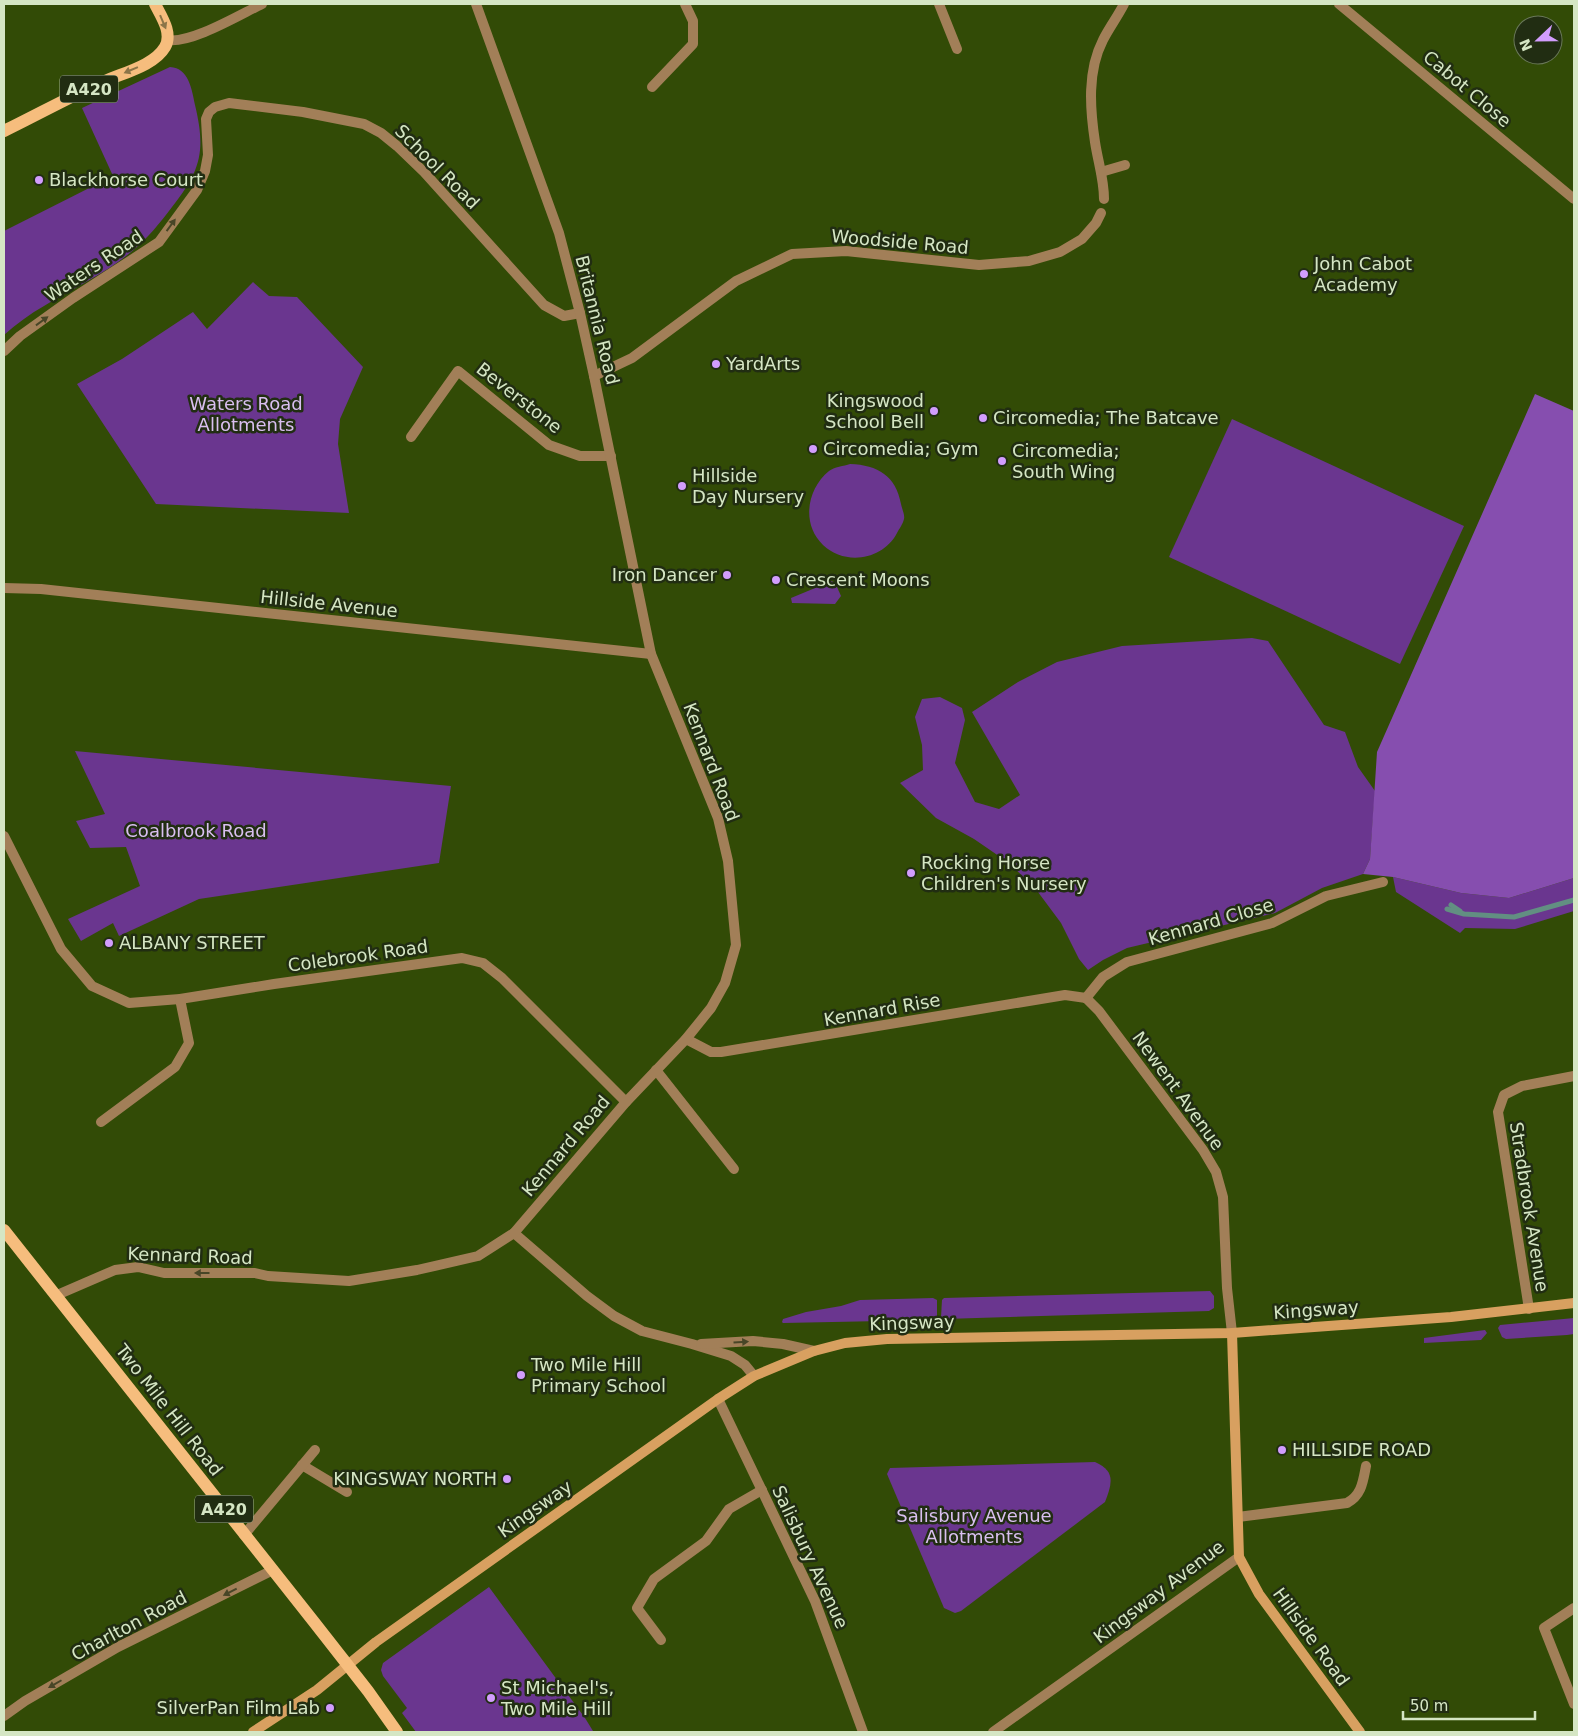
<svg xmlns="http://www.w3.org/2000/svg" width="1578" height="1736" font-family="'DejaVu Sans',sans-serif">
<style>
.green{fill:#6a368f}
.forest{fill:#864eaf}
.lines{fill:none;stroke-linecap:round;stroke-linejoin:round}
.stream{stroke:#628f82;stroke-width:5}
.street{stroke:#a27f58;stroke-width:10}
.secondary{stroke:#d8a060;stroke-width:10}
.primary{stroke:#f6bd7d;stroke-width:12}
.oneway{fill:#8c7548}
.oneway2{fill:#484627}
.poi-dot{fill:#d29dfd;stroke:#212d12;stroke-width:2}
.labels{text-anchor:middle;stroke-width:5;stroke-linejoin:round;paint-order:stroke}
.shield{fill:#212d12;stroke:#9fae8f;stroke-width:1}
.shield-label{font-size:16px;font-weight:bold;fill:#d5e6c4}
.street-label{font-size:18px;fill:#d5e6c4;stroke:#212d12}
.poi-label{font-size:18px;fill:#d5e6c4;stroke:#212d12;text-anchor:start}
.park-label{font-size:18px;fill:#d9bff0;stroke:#212d12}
</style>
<rect width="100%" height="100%" fill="#324b06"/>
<g class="green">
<path d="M 170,67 C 189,68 192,90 195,105 C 206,151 201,170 172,207 C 160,223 147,239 131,252 C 105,274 73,288 44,306 C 30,314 16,324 4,335 L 4,231 L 113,176 L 82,108 Z"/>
<path d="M 253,282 L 269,296 L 297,297 L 363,367 L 340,419 L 338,444 L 349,513 L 156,504 L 77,384 L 122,359 L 193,312 L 207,329 Z"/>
<path d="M 1232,419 L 1464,526 L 1400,664 L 1169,557 Z"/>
<path d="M 850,464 C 878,465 896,476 901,504 C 902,509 905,515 904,519 C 903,524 899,529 897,533 C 883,560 845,566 823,545 C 801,524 807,489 829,471 C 834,467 844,466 850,464 Z"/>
<path d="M 832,581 L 837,587 L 841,596 L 835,604 L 792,603 L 791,598 Z"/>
<path d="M 1252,638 L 1268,641 L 1324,725 L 1345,732 L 1358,767 L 1375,791 L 1370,859 L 1363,874 L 1322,888 L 1275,913 L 1127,948 L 1103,960 L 1088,970 L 1079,959 L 1061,923 L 1035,888 L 1009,863 L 974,839 L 936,818 L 900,783 L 923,770 L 922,745 L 915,717 L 922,699 L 940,697 L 962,708 L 965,720 L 955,763 L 975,802 L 999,809 L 1020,795 L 972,712 L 1018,682 L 1057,662 L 1122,646 Z"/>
<path d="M 75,751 L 451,786 L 439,863 L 199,899 L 119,936 L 113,923 L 81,941 L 68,919 L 140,886 L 126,847 L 90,848 L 76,821 L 105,814 Z"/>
<path d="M 1393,877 L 1461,893 L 1509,898 L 1574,878 L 1574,911 L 1515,929 L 1465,928 L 1460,933 L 1396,892 Z"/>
<path d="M 1210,1291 L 1214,1296 L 1214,1308 L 1209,1311 L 944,1319 L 942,1319 L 941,1317 L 942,1300 L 944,1298 Z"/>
<path d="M 933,1298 L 937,1300 L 937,1317 L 932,1320 L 783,1323 L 782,1322 L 783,1319 L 806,1312 L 841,1306 L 860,1300 Z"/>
<path d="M 1574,1318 L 1574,1334 L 1567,1335 L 1506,1339 L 1502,1337 L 1498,1328 L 1500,1325 Z"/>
<path d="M 1485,1330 L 1487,1333 L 1481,1340 L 1424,1343 L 1424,1338 Z"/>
<path d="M 1095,1462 C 1116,1471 1112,1484 1105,1502 L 961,1611 L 955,1613 L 944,1608 L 887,1474 L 890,1468 Z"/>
<path d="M 489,1587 L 585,1718 L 593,1731 L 591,1732 L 416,1732 L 402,1713 L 407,1708 L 383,1676 L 381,1670 L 383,1663 Z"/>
</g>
<path class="forest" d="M 1535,394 L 1574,411 L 1574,878 L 1509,898 L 1461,893 L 1393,877 L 1363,874 L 1370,859 L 1377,752 Z"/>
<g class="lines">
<g class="stream">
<path d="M 1451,905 L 1460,911"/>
<path d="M 1447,909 L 1464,914 L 1514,917 L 1574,900"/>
</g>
<g class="street">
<path d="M 939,4 L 957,49"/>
<path d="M 1339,4 L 1574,199"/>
<path d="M 167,40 C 191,44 239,15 262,4"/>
<path d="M 652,87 L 693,44 L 693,21 L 685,4"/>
<path d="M 1101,172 L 1125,165"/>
<path d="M 1104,199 C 1104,179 1098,162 1095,142 C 1090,109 1087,71 1103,40 C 1109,28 1118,16 1124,4"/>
<path d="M 4,351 L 20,336 L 73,298 L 159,242 L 197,190 L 205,171 L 208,155 L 206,119 L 209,112 L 215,107 L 229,103 L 303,112 L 364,124 L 381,133 L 397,146 L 424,172 L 544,305 L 564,316 L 580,313"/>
<path d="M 594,376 L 632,358 L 736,281 L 792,254 L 846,251 L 979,265 L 1029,261 L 1060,252 L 1082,239 L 1096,223 L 1101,213"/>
<path d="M 411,437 L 458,371 L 549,445 L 580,456 L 611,456"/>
<path d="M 4,588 L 41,589 L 651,654"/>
<path d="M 4,836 L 61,949 L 92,986 L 129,1003 L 180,999 L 274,984 L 462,958 L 483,963 L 502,978 L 626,1102"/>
<path d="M 1086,998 L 1099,1011 L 1203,1150 L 1216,1172 L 1223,1197 L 1227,1288 L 1232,1333"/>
<path d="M 1086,998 L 1103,977 L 1127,962 L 1272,923 L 1326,896 L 1383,882"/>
<path d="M 686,1039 L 711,1052 L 721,1052 L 1065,995 L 1086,998"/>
<path d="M 656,1070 L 734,1169"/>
<path d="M 101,1122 L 175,1067 L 189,1043 L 180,999"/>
<path d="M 514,1233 L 587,1296 L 614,1316 L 642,1331 L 692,1344 L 731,1356 L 745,1365 L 754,1376"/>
<path d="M 57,1295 L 115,1270 L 138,1267 L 164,1273 L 255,1273 L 268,1276 L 349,1281 L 417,1270 L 478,1256 L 514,1233 L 626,1102 L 686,1039 L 711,1008 L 725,983 L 736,945 L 728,861 L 718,818 L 651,654 L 594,376 L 580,313 L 559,233 L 476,4"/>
<path d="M 1529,1309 L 1498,1112 L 1504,1095 L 1522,1086 L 1574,1076"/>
<path d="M 701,1344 L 753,1341 L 783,1344 L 814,1351"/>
<path d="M 718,1399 L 815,1601 L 863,1732"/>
<path d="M 302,1465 L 347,1492"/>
<path d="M 1238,1517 L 1347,1503 C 1362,1495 1363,1481 1366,1466"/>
<path d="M 244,1535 L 315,1450"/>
<path d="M 1574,1608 L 1544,1628 L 1574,1704"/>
<path d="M 661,1640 L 637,1608 L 654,1579 L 706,1541 L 729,1509 L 762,1490"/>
<path d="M 4,1716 L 25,1701 L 118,1647 L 273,1570"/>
<path d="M 993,1732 L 1239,1557"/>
</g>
<g class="secondary">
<path d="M 1232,1333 L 1239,1557 L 1259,1594 L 1360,1732"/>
<path d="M 253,1732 L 317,1690 L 376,1642 L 718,1399 L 754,1376 L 814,1351 L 845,1343 L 887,1339 L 1232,1333 L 1451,1317 L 1574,1303"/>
</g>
<g class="primary">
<path d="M 4,131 C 37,115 69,97 103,82 C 122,73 154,66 165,47 C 173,33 161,16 155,4"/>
<path d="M 4,1230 L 314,1622 L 368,1691 L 397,1732"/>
</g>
</g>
<defs><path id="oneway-solid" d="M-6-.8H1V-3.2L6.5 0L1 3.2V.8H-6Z" transform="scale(1.25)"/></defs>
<g class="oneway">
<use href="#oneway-solid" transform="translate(163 22) rotate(67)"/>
<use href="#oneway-solid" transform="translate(131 70) rotate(157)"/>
</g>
<g class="oneway2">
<use href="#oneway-solid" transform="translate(171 225) rotate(-54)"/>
<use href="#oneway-solid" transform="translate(42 321) rotate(-36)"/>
<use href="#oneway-solid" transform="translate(202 1273) rotate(-180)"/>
<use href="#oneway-solid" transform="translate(741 1342) rotate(-4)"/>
<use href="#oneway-solid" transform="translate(230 1592) rotate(153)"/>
<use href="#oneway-solid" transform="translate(55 1684) rotate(150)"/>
</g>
<g class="poi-dot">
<circle cx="39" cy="180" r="5"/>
<circle cx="1304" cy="274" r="5"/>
<circle cx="716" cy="364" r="5"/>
<circle cx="934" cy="411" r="5"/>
<circle cx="983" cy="418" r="5"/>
<circle cx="813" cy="449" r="5"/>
<circle cx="1002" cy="461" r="5"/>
<circle cx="682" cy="486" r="5"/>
<circle cx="727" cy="575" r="5"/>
<circle cx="776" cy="580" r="5"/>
<circle cx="911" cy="873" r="5"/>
<circle cx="109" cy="943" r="5"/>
<circle cx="521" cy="1375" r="5"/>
<circle cx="1282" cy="1450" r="5"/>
<circle cx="507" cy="1479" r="5"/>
<circle cx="491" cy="1698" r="5"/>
<circle cx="330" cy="1708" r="5"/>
</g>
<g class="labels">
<g class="shield">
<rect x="60" y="75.5" width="58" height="27" rx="4"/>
<rect x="195" y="1495.5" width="58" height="27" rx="4"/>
</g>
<g class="shield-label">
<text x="89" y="95">A420</text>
<text x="224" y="1515">A420</text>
</g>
<g class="street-label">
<text transform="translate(1467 89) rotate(40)" y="6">Cabot Close</text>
<text transform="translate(437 167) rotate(45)" y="6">School Road</text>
<text transform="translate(900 242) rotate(5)" y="6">Woodside Road</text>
<text transform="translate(94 266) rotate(-34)" y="6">Waters Road</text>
<text transform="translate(597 320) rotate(76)" y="6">Britannia Road</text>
<text transform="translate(519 398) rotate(38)" y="6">Beverstone</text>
<text transform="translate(329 604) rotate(6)" y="6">Hillside Avenue</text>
<text transform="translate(711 762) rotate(69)" y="6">Kennard Road</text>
<text transform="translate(1211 922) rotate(-16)" y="6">Kennard Close</text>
<text transform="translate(358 956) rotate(-8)" y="6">Colebrook Road</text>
<text transform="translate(882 1010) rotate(-10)" y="6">Kennard Rise</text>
<text transform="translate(1178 1091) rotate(54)" y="6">Newent Avenue</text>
<text transform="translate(566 1146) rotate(-50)" y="6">Kennard Road</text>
<text transform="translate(1529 1207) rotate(81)" y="6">Stradbrook Avenue</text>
<text transform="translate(190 1256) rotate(2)" y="6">Kennard Road</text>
<text transform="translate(1316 1310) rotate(-4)" y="6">Kingsway</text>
<text transform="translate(912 1323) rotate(-2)" y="6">Kingsway</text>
<text transform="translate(169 1410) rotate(52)" y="6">Two Mile Hill Road</text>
<text transform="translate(535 1509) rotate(-35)" y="6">Kingsway</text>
<text transform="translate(810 1557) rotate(65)" y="6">Salisbury Avenue</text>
<text transform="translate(1159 1592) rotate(-37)" y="6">Kingsway Avenue</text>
<text transform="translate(129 1626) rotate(-28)" y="6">Charlton Road</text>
<text transform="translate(1311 1637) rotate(54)" y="6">Hillside Road</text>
</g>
<g class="poi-label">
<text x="49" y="186">Blackhorse Court</text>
<text x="1314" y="270">John Cabot<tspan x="1314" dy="21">Academy</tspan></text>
<text x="726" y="370">YardArts</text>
<text x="924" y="407" text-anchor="end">Kingswood<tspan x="924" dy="21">School Bell</tspan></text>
<text x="993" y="424">Circomedia; The Batcave</text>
<text x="823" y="455">Circomedia; Gym</text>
<text x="1012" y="457">Circomedia;<tspan x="1012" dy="21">South Wing</tspan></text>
<text x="692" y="482">Hillside<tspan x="692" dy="21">Day Nursery</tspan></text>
<text x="717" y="581" text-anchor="end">Iron Dancer</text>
<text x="786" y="586">Crescent Moons</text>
<text x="921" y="869">Rocking Horse<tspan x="921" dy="21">Children's Nursery</tspan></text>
<text x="119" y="949">ALBANY STREET</text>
<text x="531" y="1371">Two Mile Hill<tspan x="531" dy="21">Primary School</tspan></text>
<text x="1292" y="1456">HILLSIDE ROAD</text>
<text x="497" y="1485" text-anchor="end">KINGSWAY NORTH</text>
<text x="501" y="1694">St Michael's,<tspan x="501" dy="21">Two Mile Hill</tspan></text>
<text x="320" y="1714" text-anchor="end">SilverPan Film Lab</text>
</g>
<g class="park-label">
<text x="246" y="410">Waters Road<tspan x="246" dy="21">Allotments</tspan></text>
<text x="196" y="837">Coalbrook Road</text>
<text x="974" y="1522">Salisbury Avenue<tspan x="974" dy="21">Allotments</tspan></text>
</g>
</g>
<rect width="1578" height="1736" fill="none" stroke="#d5e6c4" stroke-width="10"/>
<g transform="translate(1538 40) rotate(248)"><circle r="24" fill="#212d12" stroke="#697759"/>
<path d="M0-4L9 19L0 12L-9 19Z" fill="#d29dfd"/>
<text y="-8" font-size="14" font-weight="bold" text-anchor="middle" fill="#d5e6c4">N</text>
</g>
<path d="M1403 1711v8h132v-8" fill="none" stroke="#d5e6c4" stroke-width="2.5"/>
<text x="1410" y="1711" font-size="15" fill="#d5e6c4" stroke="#212d12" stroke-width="4" paint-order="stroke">50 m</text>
</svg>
